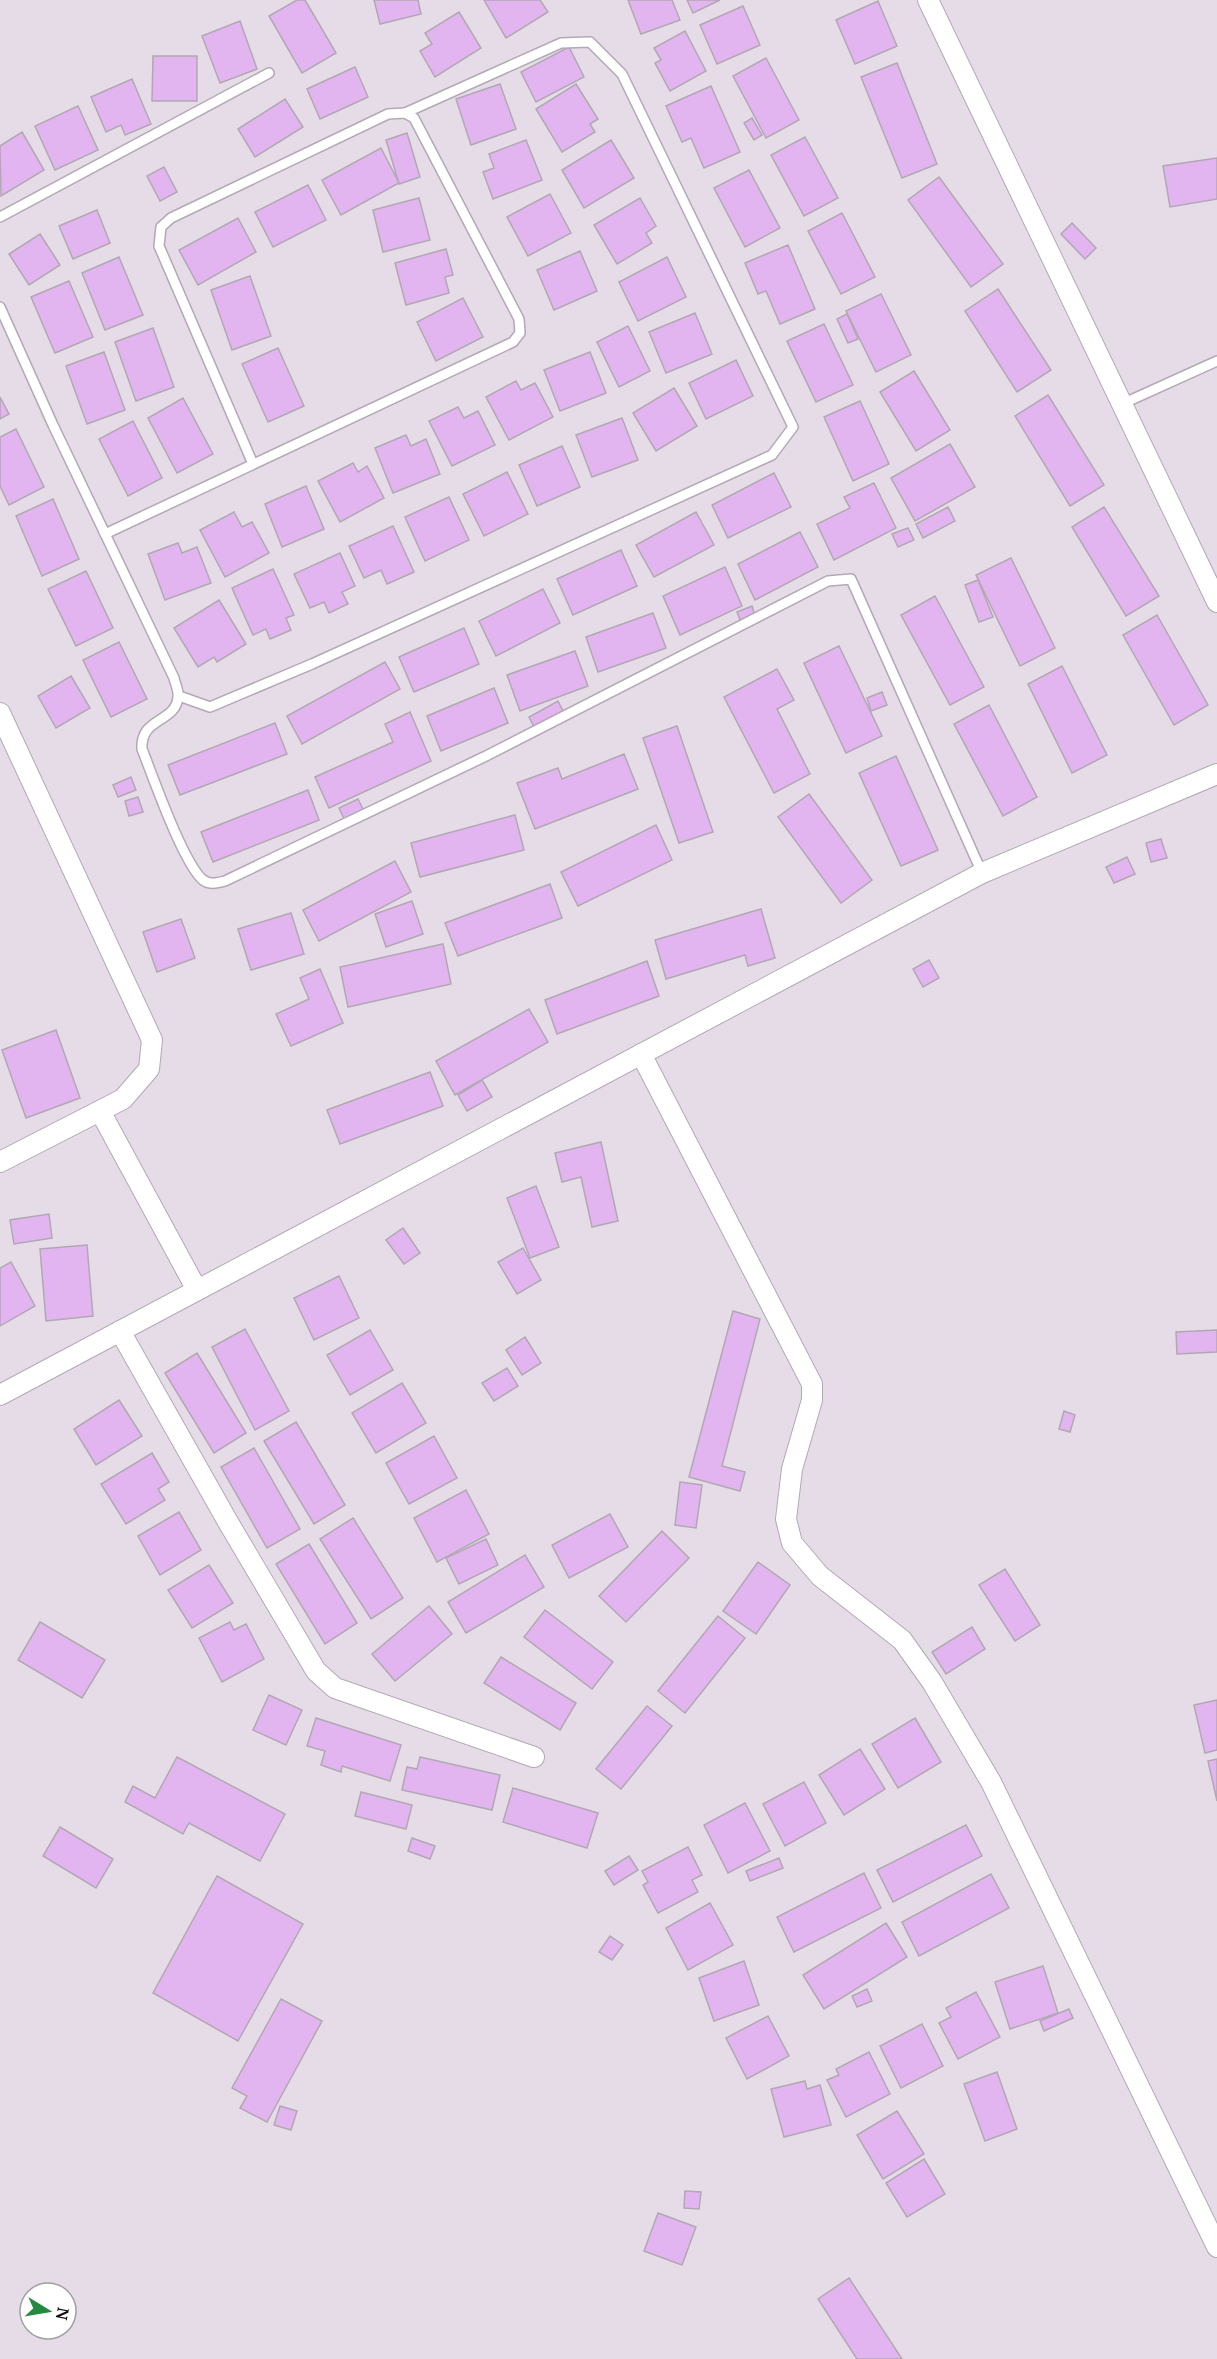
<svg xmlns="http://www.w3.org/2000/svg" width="1217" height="2359" font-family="'PT Serif',serif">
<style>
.building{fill:#e3b5f0;stroke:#b1a8b3;stroke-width:1.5}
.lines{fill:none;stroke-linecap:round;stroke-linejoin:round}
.lane-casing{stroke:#b2a9b5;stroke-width:12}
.street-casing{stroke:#b2a9b5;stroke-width:22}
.lane{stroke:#fff;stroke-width:9}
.street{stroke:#fff;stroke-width:20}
</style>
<rect width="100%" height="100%" fill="#e6dce8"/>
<g class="building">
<path d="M 297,0 L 305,0 L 336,53 L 302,73 L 269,16 Z"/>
<path d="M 374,0 L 418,0 L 421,14 L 380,24 Z"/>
<path d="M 484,0 L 540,0 L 548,12 L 506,38 Z"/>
<path d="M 628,0 L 672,0 L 680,20 L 641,34 Z"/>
<path d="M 687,0 L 720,0 L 693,13 Z"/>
<path d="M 878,1 L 897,46 L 855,64 L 836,20 Z"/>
<path d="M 743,6 L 760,45 L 717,64 L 700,25 Z"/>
<path d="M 459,12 L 481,48 L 435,77 L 420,51 L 432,44 L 425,33 Z"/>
<path d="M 240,21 L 257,69 L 220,83 L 202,36 Z"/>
<path d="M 685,31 L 706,71 L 670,91 L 655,63 L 661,60 L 654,48 Z"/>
<path d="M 569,47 L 584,77 L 536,102 L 521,72 Z"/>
<path d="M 153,56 L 197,56 L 197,101 L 152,101 Z"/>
<path d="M 766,58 L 799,120 L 766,138 L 733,76 Z"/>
<path d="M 897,63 L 937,164 L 902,178 L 861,77 Z"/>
<path d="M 355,67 L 368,97 L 320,119 L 307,89 Z"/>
<path d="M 132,79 L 151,124 L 125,135 L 121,125 L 106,132 L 91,97 Z"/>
<path d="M 500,84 L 516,129 L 471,145 L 456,99 Z"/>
<path d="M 576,84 L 598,119 L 590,124 L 595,132 L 562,152 L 536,109 Z"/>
<path d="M 711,86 L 740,152 L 704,168 L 691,138 L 682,142 L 666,106 Z"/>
<path d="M 285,99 L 303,127 L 255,157 L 238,129 Z"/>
<path d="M 78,106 L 98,150 L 55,170 L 35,126 Z"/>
<path d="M 752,118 L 762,135 L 754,140 L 744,123 Z"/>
<path d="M 22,132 L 44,170 L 1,196 L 0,146 Z"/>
<path d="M 407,133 L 420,177 L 399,184 L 386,140 Z"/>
<path d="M 805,137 L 838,198 L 804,216 L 771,155 Z"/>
<path d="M 526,140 L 542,180 L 493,199 L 483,172 L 494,168 L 489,154 Z"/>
<path d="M 611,140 L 634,178 L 584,208 L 562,170 Z"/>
<path d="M 381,148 L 399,183 L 341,215 L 322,180 Z"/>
<path d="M 1217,158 L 1217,199 L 1170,207 L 1163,166 Z"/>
<path d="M 164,167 L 177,192 L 160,201 L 147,176 Z"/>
<path d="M 749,170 L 780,228 L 745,247 L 714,188 Z"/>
<path d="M 939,177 L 1003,264 L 971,287 L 908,200 Z"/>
<path d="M 308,185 L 326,220 L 273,247 L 255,212 Z"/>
<path d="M 550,194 L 571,233 L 528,256 L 507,217 Z"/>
<path d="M 419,198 L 430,240 L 383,252 L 373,210 Z"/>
<path d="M 640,198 L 656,226 L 646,233 L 652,243 L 617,264 L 594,225 Z"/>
<path d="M 97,210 L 110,243 L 73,259 L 59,226 Z"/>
<path d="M 842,213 L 875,277 L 841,294 L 808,231 Z"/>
<path d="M 238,218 L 256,252 L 198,285 L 179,250 Z"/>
<path d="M 1072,223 L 1096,248 L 1085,259 L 1061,234 Z"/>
<path d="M 40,234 L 60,265 L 29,285 L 9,254 Z"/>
<path d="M 788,245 L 815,309 L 780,324 L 766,291 L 758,294 L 745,263 Z"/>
<path d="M 446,249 L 453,275 L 445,277 L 449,293 L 406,305 L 395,263 Z"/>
<path d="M 580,251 L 597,291 L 554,310 L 537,270 Z"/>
<path d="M 119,257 L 143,315 L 105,330 L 82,273 Z"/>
<path d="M 667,257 L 686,297 L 638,321 L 619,282 Z"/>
<path d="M 250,276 L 271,336 L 232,350 L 211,290 Z"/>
<path d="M 69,281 L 93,337 L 55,353 L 31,297 Z"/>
<path d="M 998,289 L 1051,370 L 1017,392 L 965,311 Z"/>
<path d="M 881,294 L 911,355 L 876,372 L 846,311 Z"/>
<path d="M 463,298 L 483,337 L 436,361 L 417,322 Z"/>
<path d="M 695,313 L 712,354 L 666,373 L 649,332 Z"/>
<path d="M 847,314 L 858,339 L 848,343 L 837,319 Z"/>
<path d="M 824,324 L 853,385 L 816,402 L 787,341 Z"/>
<path d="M 628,326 L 650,371 L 619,387 L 597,342 Z"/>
<path d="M 153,328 L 174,387 L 136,401 L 115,342 Z"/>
<path d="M 278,348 L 304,406 L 268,422 L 242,364 Z"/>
<path d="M 104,352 L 125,410 L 87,424 L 66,366 Z"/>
<path d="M 590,352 L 606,393 L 560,411 L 544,370 Z"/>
<path d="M 736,360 L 753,396 L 706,419 L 689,383 Z"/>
<path d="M 914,371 L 950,430 L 916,451 L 880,392 Z"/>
<path d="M 516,381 L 521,390 L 535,383 L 553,417 L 509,440 L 486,397 Z"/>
<path d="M 674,388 L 697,426 L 656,451 L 633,413 Z"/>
<path d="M 1048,395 L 1104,485 L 1070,506 L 1015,416 Z"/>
<path d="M 0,397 L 9,414 L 0,419 Z"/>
<path d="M 183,398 L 213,454 L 177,473 L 148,418 Z"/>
<path d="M 860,401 L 889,464 L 853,481 L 824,417 Z"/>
<path d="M 458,407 L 464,418 L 478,411 L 495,445 L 452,466 L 429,421 Z"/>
<path d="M 622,418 L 638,460 L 592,477 L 576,435 Z"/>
<path d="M 133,421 L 162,478 L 128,496 L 99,439 Z"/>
<path d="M 16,429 L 44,487 L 9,505 L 0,486 L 0,437 Z"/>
<path d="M 406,435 L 411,446 L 426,439 L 440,474 L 393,493 L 375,448 Z"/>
<path d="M 950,444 L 975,487 L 915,521 L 891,478 Z"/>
<path d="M 562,446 L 580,487 L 537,506 L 519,465 Z"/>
<path d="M 353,463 L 358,472 L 367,466 L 384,498 L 340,522 L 318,481 Z"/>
<path d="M 507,472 L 528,514 L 484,536 L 463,494 Z"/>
<path d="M 774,473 L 791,507 L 728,538 L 712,505 Z"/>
<path d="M 874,483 L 896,528 L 834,560 L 817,524 L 850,508 L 844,497 Z"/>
<path d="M 306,486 L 324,529 L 282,547 L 265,504 Z"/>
<path d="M 449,497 L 469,540 L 425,561 L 405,517 Z"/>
<path d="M 53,499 L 79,559 L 42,576 L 16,516 Z"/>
<path d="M 948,507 L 955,521 L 923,538 L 916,524 Z"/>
<path d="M 1104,507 L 1159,596 L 1126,616 L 1072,527 Z"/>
<path d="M 234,512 L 242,527 L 252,522 L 269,553 L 225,577 L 200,530 Z"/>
<path d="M 696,512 L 714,545 L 654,577 L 636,545 Z"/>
<path d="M 393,526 L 414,572 L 387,584 L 381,570 L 364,578 L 349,546 Z"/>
<path d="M 908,528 L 914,540 L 898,547 L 892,534 Z"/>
<path d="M 800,532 L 818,567 L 755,600 L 738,564 Z"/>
<path d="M 178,543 L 182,553 L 197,547 L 211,583 L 165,600 L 148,554 Z"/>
<path d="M 621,550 L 637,586 L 573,615 L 557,579 Z"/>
<path d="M 340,553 L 355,586 L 342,592 L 348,604 L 329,613 L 324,602 L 310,608 L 294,574 Z"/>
<path d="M 1011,558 L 1055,648 L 1020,666 L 976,575 Z"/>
<path d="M 725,567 L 742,606 L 680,635 L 663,596 Z"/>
<path d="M 273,569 L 294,615 L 286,618 L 291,630 L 270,639 L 266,629 L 253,635 L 232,588 Z"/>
<path d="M 86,571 L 113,628 L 76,646 L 48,589 Z"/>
<path d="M 978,580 L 993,617 L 979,622 L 965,585 Z"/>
<path d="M 543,589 L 560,623 L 496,656 L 479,621 Z"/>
<path d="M 935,596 L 984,687 L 950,705 L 901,615 Z"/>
<path d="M 219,600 L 246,644 L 217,662 L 214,657 L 198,667 L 174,628 Z"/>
<path d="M 752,606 L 756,619 L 742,625 L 737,612 Z"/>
<path d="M 653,613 L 666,648 L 598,672 L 586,637 Z"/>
<path d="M 1157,615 L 1208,705 L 1174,725 L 1123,635 Z"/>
<path d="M 464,628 L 479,664 L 414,692 L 399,657 Z"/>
<path d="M 119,642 L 147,699 L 111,717 L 83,660 Z"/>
<path d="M 839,646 L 882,736 L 846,753 L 804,663 Z"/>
<path d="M 575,651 L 588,686 L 520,711 L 507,675 Z"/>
<path d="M 385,662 L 400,689 L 302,744 L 287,716 Z"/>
<path d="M 1062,666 L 1107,755 L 1072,773 L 1028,684 Z"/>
<path d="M 777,669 L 794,700 L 777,709 L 810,774 L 774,793 L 724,697 Z"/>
<path d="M 71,676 L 90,708 L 56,728 L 38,696 Z"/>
<path d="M 494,688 L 508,723 L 441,751 L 427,716 Z"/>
<path d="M 882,692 L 887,705 L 871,711 L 867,698 Z"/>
<path d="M 558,701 L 564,713 L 535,729 L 529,717 Z"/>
<path d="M 989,705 L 1037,797 L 1003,816 L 954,724 Z"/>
<path d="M 410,712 L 431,761 L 329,808 L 315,777 L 393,742 L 385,724 Z"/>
<path d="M 275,723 L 287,754 L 180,795 L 168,765 Z"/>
<path d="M 677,726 L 713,832 L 679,843 L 643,738 Z"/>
<path d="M 624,754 L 638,789 L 535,829 L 517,783 L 558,768 L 562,779 Z"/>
<path d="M 896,756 L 938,850 L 901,866 L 859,773 Z"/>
<path d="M 131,777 L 136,790 L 118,797 L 113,785 Z"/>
<path d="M 308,790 L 319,820 L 213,862 L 201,832 Z"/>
<path d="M 809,794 L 872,880 L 841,903 L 778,817 Z"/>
<path d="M 138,797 L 143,812 L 129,816 L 125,801 Z"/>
<path d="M 358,799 L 364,811 L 345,821 L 339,808 Z"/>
<path d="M 515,815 L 524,850 L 420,877 L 411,843 Z"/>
<path d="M 656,825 L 672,860 L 578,906 L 561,872 Z"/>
<path d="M 1161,839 L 1167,858 L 1151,862 L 1146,843 Z"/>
<path d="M 1127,857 L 1135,874 L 1114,883 L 1106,867 Z"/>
<path d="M 395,861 L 411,892 L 319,941 L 303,910 Z"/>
<path d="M 550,884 L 562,918 L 458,956 L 445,923 Z"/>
<path d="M 412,901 L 423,934 L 386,947 L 375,914 Z"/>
<path d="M 761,909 L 775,958 L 748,966 L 745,955 L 666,979 L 655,940 Z"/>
<path d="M 291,913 L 304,954 L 251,970 L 238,929 Z"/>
<path d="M 181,919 L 195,958 L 157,972 L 143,932 Z"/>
<path d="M 443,944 L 451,984 L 348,1007 L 340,967 Z"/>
<path d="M 929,960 L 939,978 L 923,987 L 913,969 Z"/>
<path d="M 647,961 L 659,996 L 557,1034 L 545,1000 Z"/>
<path d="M 320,969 L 343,1023 L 291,1046 L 276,1014 L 309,999 L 300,978 Z"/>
<path d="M 529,1009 L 548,1042 L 455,1095 L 436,1061 Z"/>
<path d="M 56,1030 L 80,1098 L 26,1118 L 2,1050 Z"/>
<path d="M 430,1072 L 443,1106 L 340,1144 L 327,1110 Z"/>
<path d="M 482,1080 L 492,1097 L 467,1111 L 458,1095 Z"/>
<path d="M 601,1142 L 618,1221 L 592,1227 L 581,1177 L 562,1182 L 555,1153 Z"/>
<path d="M 536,1186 L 559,1247 L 530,1258 L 507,1198 Z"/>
<path d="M 49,1214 L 52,1238 L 14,1244 L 10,1220 Z"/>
<path d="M 403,1228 L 420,1253 L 404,1264 L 386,1240 Z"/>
<path d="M 87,1245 L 93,1316 L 46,1321 L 40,1249 Z"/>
<path d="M 523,1248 L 541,1280 L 517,1294 L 498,1262 Z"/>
<path d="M 11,1262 L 35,1306 L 0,1326 L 0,1268 Z"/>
<path d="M 339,1276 L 359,1318 L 314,1340 L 294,1298 Z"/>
<path d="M 733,1311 L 760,1319 L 722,1466 L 745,1472 L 740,1491 L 689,1477 Z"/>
<path d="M 245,1329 L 289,1411 L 255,1430 L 212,1347 Z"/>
<path d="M 370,1330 L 393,1370 L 350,1395 L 327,1355 Z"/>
<path d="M 1217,1330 L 1217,1352 L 1177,1354 L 1176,1332 Z"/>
<path d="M 525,1337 L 541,1363 L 522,1375 L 506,1350 Z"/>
<path d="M 197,1353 L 246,1433 L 214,1453 L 165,1373 Z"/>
<path d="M 507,1368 L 518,1386 L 494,1401 L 482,1383 Z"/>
<path d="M 402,1383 L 426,1423 L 376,1453 L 352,1413 Z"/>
<path d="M 119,1400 L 142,1436 L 96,1465 L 74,1429 Z"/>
<path d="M 1064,1411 L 1075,1415 L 1070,1432 L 1059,1429 Z"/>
<path d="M 296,1422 L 345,1505 L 314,1524 L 264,1441 Z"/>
<path d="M 434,1436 L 457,1478 L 409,1504 L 386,1463 Z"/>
<path d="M 254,1448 L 300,1529 L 267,1548 L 221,1467 Z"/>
<path d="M 152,1453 L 169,1482 L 158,1489 L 165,1500 L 126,1524 L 101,1484 Z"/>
<path d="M 680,1482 L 702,1485 L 696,1528 L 675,1525 Z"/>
<path d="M 466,1490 L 489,1534 L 437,1562 L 414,1518 Z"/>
<path d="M 179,1512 L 201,1550 L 160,1575 L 138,1536 Z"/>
<path d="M 610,1514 L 628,1547 L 569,1578 L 552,1545 Z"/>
<path d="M 353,1518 L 403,1598 L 371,1619 L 320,1539 Z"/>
<path d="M 662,1531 L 689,1558 L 626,1622 L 599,1596 Z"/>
<path d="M 486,1539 L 498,1565 L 459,1584 L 446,1558 Z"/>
<path d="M 309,1544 L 357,1623 L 325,1644 L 276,1564 Z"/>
<path d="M 525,1555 L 544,1587 L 466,1633 L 448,1602 Z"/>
<path d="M 758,1562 L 790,1585 L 756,1634 L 723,1611 Z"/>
<path d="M 209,1565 L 233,1603 L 192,1628 L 168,1590 Z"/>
<path d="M 1005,1569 L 1040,1625 L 1015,1641 L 979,1585 Z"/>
<path d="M 429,1606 L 452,1634 L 395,1681 L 372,1654 Z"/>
<path d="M 545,1610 L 613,1662 L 592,1689 L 524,1637 Z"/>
<path d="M 718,1616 L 745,1638 L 685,1713 L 658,1691 Z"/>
<path d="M 40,1622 L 105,1660 L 82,1698 L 18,1660 Z"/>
<path d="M 230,1622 L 234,1630 L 246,1624 L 264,1659 L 222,1682 L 199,1638 Z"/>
<path d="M 972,1627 L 985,1649 L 946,1674 L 932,1652 Z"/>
<path d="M 501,1657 L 576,1703 L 560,1730 L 484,1683 Z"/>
<path d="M 269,1695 L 302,1710 L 286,1745 L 253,1730 Z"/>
<path d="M 1217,1700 L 1217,1750 L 1205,1753 L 1194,1705 Z"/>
<path d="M 647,1706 L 672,1726 L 621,1789 L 596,1769 Z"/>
<path d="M 316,1718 L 401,1745 L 390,1781 L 342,1766 L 341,1772 L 321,1765 L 325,1751 L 307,1746 Z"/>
<path d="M 915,1718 L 941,1762 L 898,1788 L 872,1744 Z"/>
<path d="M 860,1749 L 885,1789 L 844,1815 L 819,1775 Z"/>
<path d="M 177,1757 L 285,1814 L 260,1861 L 189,1823 L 183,1834 L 125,1802 L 133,1786 L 155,1798 Z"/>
<path d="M 420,1757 L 500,1775 L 492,1810 L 402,1790 L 407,1767 L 417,1769 Z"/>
<path d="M 1217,1759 L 1217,1801 L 1208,1761 Z"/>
<path d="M 804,1782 L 826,1823 L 785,1846 L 763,1804 Z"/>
<path d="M 513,1788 L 598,1813 L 587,1848 L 503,1822 Z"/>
<path d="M 361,1792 L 412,1805 L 406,1829 L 355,1816 Z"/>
<path d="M 745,1803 L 770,1851 L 728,1873 L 704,1825 Z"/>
<path d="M 966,1825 L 982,1856 L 893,1902 L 877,1870 Z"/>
<path d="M 60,1827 L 113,1859 L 96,1888 L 43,1856 Z"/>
<path d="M 412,1838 L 435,1846 L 430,1859 L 408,1851 Z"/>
<path d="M 688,1847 L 702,1875 L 692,1880 L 698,1892 L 658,1913 L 643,1885 L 648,1882 L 642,1871 Z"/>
<path d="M 629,1856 L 638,1870 L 614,1885 L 605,1871 Z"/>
<path d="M 779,1858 L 783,1868 L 750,1881 L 746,1871 Z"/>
<path d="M 864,1873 L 881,1908 L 794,1952 L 777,1917 Z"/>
<path d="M 991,1874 L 1009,1908 L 919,1956 L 902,1922 Z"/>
<path d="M 217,1876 L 303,1924 L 238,2041 L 153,1993 Z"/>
<path d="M 710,1903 L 733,1945 L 688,1970 L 666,1928 Z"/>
<path d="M 886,1923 L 907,1957 L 824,2009 L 803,1975 Z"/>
<path d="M 610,1936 L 623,1945 L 612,1960 L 599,1952 Z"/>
<path d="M 744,1961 L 759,2005 L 714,2021 L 699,1978 Z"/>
<path d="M 1043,1966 L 1058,2013 L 1010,2029 L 995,1982 Z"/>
<path d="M 867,1989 L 872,2001 L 857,2007 L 852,1996 Z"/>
<path d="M 976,1992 L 1000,2037 L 958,2059 L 939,2023 L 951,2017 L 946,2008 Z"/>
<path d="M 281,1999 L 322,2021 L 267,2122 L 240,2108 L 247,2096 L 232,2088 Z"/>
<path d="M 1069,2009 L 1073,2018 L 1044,2031 L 1040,2021 Z"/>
<path d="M 768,2016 L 789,2056 L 747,2079 L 726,2038 Z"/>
<path d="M 922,2024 L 943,2066 L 901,2088 L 880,2046 Z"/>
<path d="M 869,2052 L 890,2094 L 846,2117 L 827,2080 L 839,2075 L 836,2069 Z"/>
<path d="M 997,2072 L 1017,2129 L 985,2141 L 964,2084 Z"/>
<path d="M 805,2081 L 807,2089 L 820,2085 L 831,2125 L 784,2137 L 771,2089 Z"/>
<path d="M 280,2106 L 297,2111 L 291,2130 L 274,2125 Z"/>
<path d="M 897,2111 L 924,2154 L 883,2179 L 857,2135 Z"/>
<path d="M 924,2159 L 945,2194 L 907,2217 L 886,2183 Z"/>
<path d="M 685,2191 L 701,2192 L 699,2209 L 684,2208 Z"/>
<path d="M 658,2213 L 696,2227 L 682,2265 L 644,2251 Z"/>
<path d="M 849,2278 L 902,2359 L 857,2359 L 818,2299 Z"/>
</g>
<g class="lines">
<g class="lane-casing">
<g id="lane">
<path d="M 0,217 L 269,73"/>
<path d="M 0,307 L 53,425 L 174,678 C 175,683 179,691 178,697 C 176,723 140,717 142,749 C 153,777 183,863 203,880 C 210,885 217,883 225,881 L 486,756 L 828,581 L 851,579 L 982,873"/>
<path d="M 1122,404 L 1217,361"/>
<path d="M 105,534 L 513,342 L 520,333 L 519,319 L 414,118 L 405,113 L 388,114 L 171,218 L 161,227 L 159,246 L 253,464"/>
<path d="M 179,696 L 210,707 L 312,664 L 772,455 L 793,427 L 622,74 L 590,42 L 561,43 L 405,113"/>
</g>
</g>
<g class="street-casing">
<g id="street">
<path d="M 928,0 L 1217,602"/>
<path d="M 0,713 L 152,1040 L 149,1069 L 123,1099 L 0,1162"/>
<path d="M 641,1054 L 812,1384 L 812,1400 L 792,1469 L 786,1519 L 792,1543 L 820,1576 L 902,1640 L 932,1682 L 991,1782 L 1217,2247"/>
<path d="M 100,1111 L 197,1290"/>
<path d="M 120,1331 L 228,1522 L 316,1671 L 335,1688 L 534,1757"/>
<path d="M 0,1395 L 982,873 L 1217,774"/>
</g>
</g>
<use href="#lane" class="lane"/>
<use href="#street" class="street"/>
</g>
<g transform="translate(48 2311) rotate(101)"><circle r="28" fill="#ffffff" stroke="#a09fa0" stroke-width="1.5"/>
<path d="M0-4.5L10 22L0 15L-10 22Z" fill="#238a40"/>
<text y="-9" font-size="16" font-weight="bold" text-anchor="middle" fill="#110e12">N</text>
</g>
</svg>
